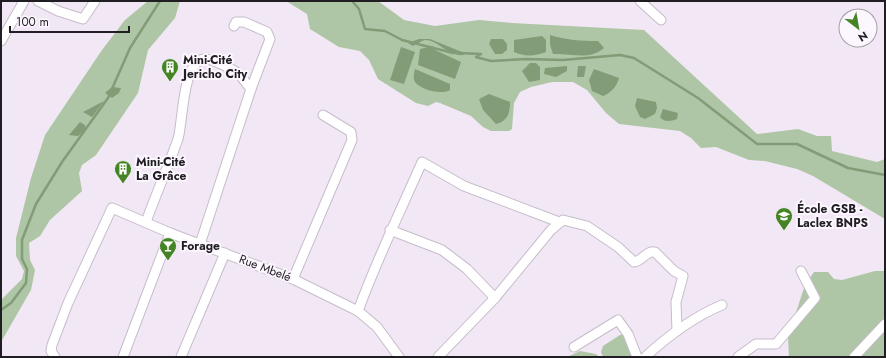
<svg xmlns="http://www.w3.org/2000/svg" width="886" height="358" font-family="Jost,sans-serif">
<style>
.green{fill:#aec6a5}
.water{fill:#829c77}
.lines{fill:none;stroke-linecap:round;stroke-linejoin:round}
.stream{stroke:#829c77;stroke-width:2.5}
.minor-casing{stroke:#c6bdca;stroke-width:11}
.minor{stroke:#fff;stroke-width:9}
.labels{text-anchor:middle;stroke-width:4;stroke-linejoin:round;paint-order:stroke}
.poi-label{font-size:12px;font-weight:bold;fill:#211e23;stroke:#fcf6ff;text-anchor:start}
.street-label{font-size:12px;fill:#211e23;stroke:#fcf6ff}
</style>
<rect width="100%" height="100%" fill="#f1e7f5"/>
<g class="green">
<path d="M 148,1 L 180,1 L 175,18 L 148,50 L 138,93 L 96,155 L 82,165 L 79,173 L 82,191 L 50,220 L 40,236 L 29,243 L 30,260 L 35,270 L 31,290 L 1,342 L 1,300 L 22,279 L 24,271 L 16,256 L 16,238 L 31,178 L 45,135 L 102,50 L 125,20 Z"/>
<path d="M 286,1 L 378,1 L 404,20 L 435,26 L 479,20 L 512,23 L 644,30 L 757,134 L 798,129 L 817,136 L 831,136 L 832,151 L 877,162 L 885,159 L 885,219 L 813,176 L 797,169 L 765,161 L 749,160 L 716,147 L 701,148 L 691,138 L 680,131 L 619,124 L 606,113 L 587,90 L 573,82 L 552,82 L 531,87 L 520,92 L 514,103 L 512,129 L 509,131 L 491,131 L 483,127 L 471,116 L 440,103 L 436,102 L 428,106 L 416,103 L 378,79 L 369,60 L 360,51 L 339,47 L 310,29 L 307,14 Z"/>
<path d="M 875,271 L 885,271 L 885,357 L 789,357 L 788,337 L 805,285 L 814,272 L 828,272 L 834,279 L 842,280 Z"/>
<path d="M 620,335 L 624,335 L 635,357 L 603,357 L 601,352 L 603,346 Z"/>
<path d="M 580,351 L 596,354 L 599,357 L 567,357 Z"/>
</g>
<g class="water">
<path d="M 550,35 C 566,40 581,41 598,41 L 604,48 C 589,61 571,53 553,54 L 550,45 Z"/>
<path d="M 542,36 L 546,40 L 546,52 C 535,56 525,57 514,52 L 514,40 Z"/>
<path d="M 419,39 L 430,39 L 462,52 L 464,55 C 448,57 437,39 425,40 C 421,41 417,44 413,46 L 408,43 Z"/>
<path d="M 491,39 L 503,39 L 507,44 L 507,50 L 502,54 L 495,54 L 489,44 Z"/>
<path d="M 433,46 L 435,50 L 461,62 L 455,79 L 418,65 L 420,49 Z"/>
<path d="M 401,47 L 415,52 L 404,84 L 390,80 Z"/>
<path d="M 530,63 L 536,63 L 540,67 L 540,80 L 529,82 L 522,71 Z"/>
<path d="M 567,66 L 567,71 L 556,77 L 544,74 L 545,68 Z"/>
<path d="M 578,66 L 586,66 L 584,77 L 577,77 Z"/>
<path d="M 415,69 L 450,84 L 450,90 C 442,95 423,90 417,84 C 412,81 414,74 415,69 Z"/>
<path d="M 594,69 L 619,78 C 617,86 611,93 603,96 L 592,91 L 589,80 Z"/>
<path d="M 112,87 L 121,88 L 119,93 L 112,98 L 105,93 Z"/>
<path d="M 489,94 L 510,102 C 510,113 508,121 496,124 L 483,110 L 479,99 Z"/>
<path d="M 637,98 L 656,102 L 657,108 L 655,114 L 645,119 L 640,117 L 635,106 Z"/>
<path d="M 104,101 L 92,117 L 83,112 Z"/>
<path d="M 663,109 L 678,113 L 677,119 C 671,121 665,123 660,117 Z"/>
<path d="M 80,122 L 85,125 L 86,129 L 78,136 L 69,135 Z"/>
</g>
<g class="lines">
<g class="stream">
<path d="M 352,1 L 359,9 L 365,29 L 385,31 L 402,40 L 453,53"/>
<path d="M 460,53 L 481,54 L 476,57 L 491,61 L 526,59 L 563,60 L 620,55 L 634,58 L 698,98 L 757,144 L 797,144 L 848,168 L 885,175"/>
<path d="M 1,310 L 11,303 L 26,283 L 27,269 L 22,259 L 22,240 L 36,204 L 62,162 L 108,98 L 130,48 L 160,1"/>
</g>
<g class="minor-casing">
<g id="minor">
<path d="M 38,1 L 58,11 L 83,19 L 95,1"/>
<path d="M 640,1 L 661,20"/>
<path d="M 1,41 L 24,1"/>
<path d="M 146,222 C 156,194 168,167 178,139 C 183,123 182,62 204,59 C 211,58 235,70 240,75 C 244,80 247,85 251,89"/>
<path d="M 390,230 L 442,250 L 467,269 L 495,298"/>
<path d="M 200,244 L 251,89 L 270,39 L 267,32 L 244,22 L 236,22 L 234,26"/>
<path d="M 293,279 L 352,140 L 351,132 L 323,115"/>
<path d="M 358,311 C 377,259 400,212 422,162 L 464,186 L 559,222"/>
<path d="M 574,347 L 618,320 L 628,334 L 637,357"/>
<path d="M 55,357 L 51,351 L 52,345 L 68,303 L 112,208 L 170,233 L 293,279 L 358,311 L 377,327 L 399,357"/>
<path d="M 123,357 L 170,233"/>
<path d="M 181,357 L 225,253"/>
<path d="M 438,357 L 495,298 L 551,230 L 563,220 L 587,226 L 618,247 L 634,262 C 642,261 647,250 655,252 L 674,271 L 683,276 L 676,302 L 677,331"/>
<path d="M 645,357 C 668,336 693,317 722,305"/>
<path d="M 738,357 L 756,344 L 776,344 L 815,298 L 801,271"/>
<path d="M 854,357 L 885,324"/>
</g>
</g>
<use href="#minor" class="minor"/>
</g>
<defs>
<g id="building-pin" transform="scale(0.9)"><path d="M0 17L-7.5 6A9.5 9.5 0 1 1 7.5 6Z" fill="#458424" stroke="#fcf6ff"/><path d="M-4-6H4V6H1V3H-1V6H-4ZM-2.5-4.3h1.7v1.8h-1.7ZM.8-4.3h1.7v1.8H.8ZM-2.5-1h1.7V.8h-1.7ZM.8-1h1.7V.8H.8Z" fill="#fff"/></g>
<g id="school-pin" transform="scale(0.9)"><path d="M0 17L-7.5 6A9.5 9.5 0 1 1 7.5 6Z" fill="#458424" stroke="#fcf6ff"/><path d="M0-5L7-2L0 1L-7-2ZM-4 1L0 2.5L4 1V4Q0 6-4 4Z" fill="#fff"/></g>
<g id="bar-pin" transform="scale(0.9)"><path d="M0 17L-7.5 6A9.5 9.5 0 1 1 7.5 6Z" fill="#458424" stroke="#fcf6ff"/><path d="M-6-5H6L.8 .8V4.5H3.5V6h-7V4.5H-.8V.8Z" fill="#fff"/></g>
</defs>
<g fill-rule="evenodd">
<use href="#building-pin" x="170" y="67"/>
<use href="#building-pin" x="123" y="169"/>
<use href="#school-pin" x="784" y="216"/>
<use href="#bar-pin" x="168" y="246"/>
</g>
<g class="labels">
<g class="poi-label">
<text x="183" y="64">Mini-Cité<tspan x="183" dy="14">Jericho City</tspan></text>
<text x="136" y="166">Mini-Cité<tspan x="136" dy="14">La Grâce</tspan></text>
<text x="797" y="213">École GSB -<tspan x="797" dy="14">Laclex BNPS</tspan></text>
<text x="181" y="250">Forage</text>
</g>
<g class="street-label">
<text transform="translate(265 268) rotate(21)" y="4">Rue Mbelé</text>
</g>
</g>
<rect width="886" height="358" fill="none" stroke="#211e23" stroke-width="4"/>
<g transform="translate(858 28) rotate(149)"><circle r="19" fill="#fcf6ff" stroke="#a4a0a7"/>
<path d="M0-3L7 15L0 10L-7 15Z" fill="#458424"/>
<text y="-6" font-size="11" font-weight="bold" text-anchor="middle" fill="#211e23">N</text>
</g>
<path d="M10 26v6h119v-6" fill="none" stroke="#211e23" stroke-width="2"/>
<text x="16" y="26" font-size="12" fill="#211e23" stroke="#fcf6ff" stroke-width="3" paint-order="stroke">100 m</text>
</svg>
